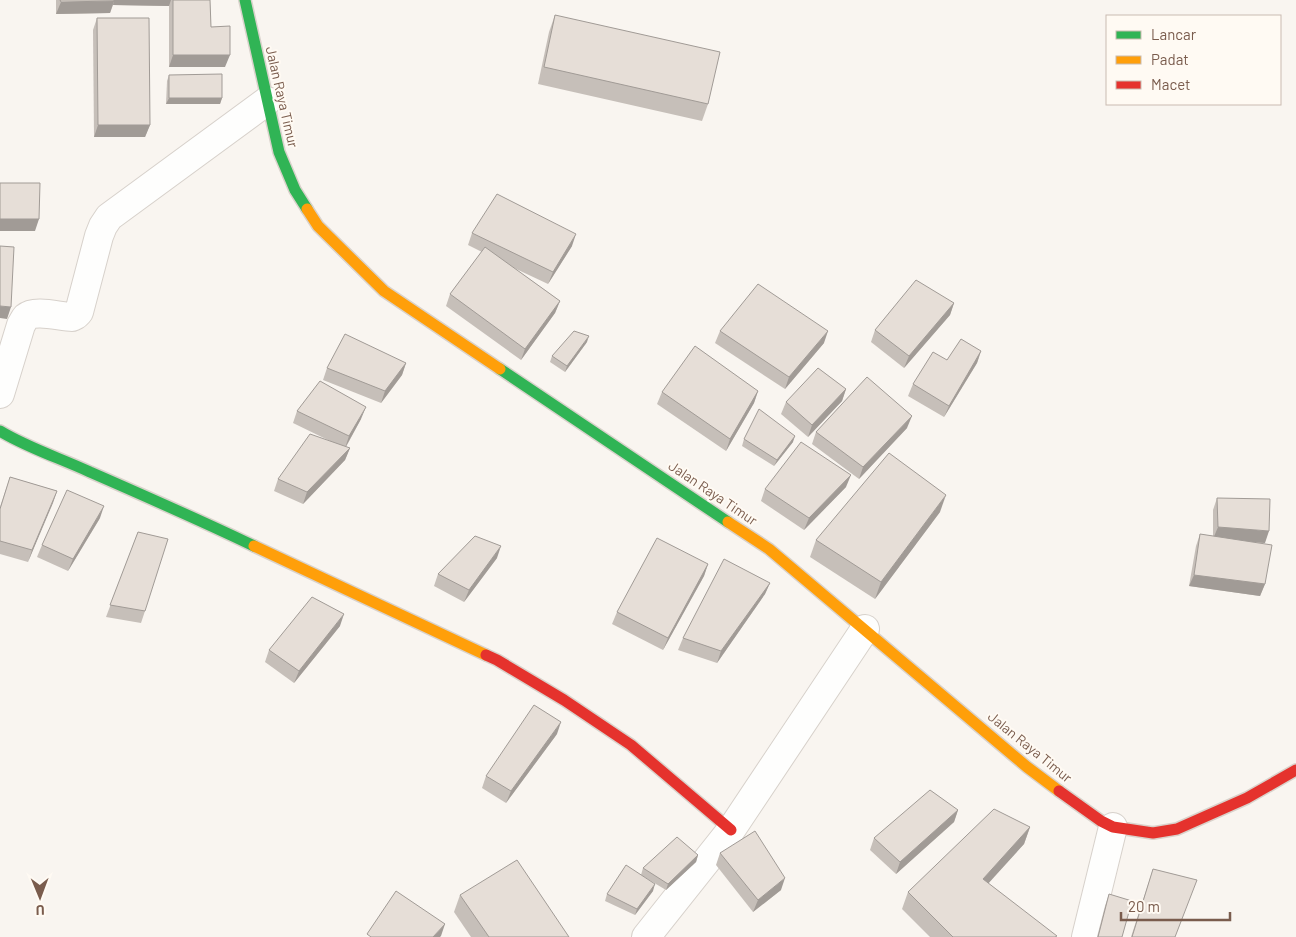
<svg xmlns="http://www.w3.org/2000/svg" width="1296" height="937" font-family="Barlow,sans-serif">
<style>
.lines{fill:none;stroke-linecap:round;stroke-linejoin:round}
.street-casing{stroke:#d7d1cb;stroke-width:30}
.fast-casing{stroke:#d9d2cb;stroke-width:14}
.slow-casing{stroke:#d9d2cb;stroke-width:14}
.jam-casing{stroke:#d9d2cb;stroke-width:14}
.street{stroke:#fefefd;stroke-width:28}
.fast{stroke:#30b455;stroke-width:11}
.slow{stroke:#ff9f0a;stroke-width:11}
.jam{stroke:#e5322d;stroke-width:11}
.wall{fill:#c6bfb9}
.shaded-wall{fill:#a19b96}
.building{fill:#e6ded7;stroke:#a19b96}
.labels{text-anchor:middle;stroke-width:4;stroke-linejoin:round;paint-order:stroke}
.street-label{font-size:14px;fill:#7a5c4d;stroke:#fffaf3}
</style>
<rect width="100%" height="100%" fill="#f9f5f0"/>
<g class="lines">
<g class="street-casing">
<g id="street">
<path d="M 0,394 L 21,325 C 23,322 24,319 26,317 C 35,309 61,317 72,317 L 76,315 L 79,312 L 99,236 L 103,226 L 109,217 L 267,101"/>
<path d="M 646,937 L 731,830 L 865,629"/>
<path d="M 1086,937 L 1113,827"/>
</g>
</g>
<g class="fast-casing">
<g id="fast">
<path d="M 245,0 L 279,152 L 295,190 L 307,209"/>
<path d="M 500,369 L 728,522"/>
<path d="M 0,431 C 28,448 60,458 90,472 C 145,496 200,520 254,546"/>
</g>
</g>
<g class="slow-casing">
<g id="slow">
<path d="M 307,209 L 318,226 L 384,291 L 500,369"/>
<path d="M 728,522 L 769,549 L 1027,767 L 1059,791"/>
<path d="M 254,546 L 486,655"/>
</g>
</g>
<g class="jam-casing">
<g id="jam">
<path d="M 486,655 L 497,660 L 564,700 L 631,745 L 731,830"/>
<path d="M 1059,791 L 1101,821 L 1113,827 L 1153,833 L 1177,829 L 1247,798 L 1296,770"/>
</g>
</g>
<use href="#street" class="street"/>
<use href="#fast" class="fast"/>
<use href="#slow" class="slow"/>
<use href="#jam" class="jam"/>
</g>
<g class="wall">
<path d="M 56,0 L 210,0 L 211,27 L 225,67 L 169,67 L 169,6 L 113,5 L 110,13 L 56,14 Z"/>
<path d="M 555,15 L 708,104 L 702,121 L 538,84 L 549,32 Z"/>
<path d="M 97,18 L 150,125 L 145,137 L 94,137 L 93,30 Z"/>
<path d="M 169,75 L 222,98 L 220,104 L 166,104 L 167,81 Z"/>
<path d="M 472,233 L 572,246 L 548,284 L 514,268 L 560,301 L 555,313 L 521,360 L 446,306 L 450,294 L 482,252 L 468,245 Z"/>
<path d="M 954,303 L 950,315 L 904,368 L 871,342 L 875,330 Z"/>
<path d="M 720,331 L 824,343 L 785,389 L 715,343 Z"/>
<path d="M 587,342 L 565,372 L 550,362 L 552,356 Z"/>
<path d="M 981,351 L 977,363 L 944,417 L 908,396 L 913,384 L 947,360 Z"/>
<path d="M 406,363 L 402,375 L 381,403 L 323,380 L 327,368 Z"/>
<path d="M 846,389 L 842,401 L 808,437 L 781,414 L 786,402 Z"/>
<path d="M 758,391 L 754,403 L 726,451 L 657,404 L 662,392 Z"/>
<path d="M 297,411 L 361,419 L 346,447 L 350,448 L 345,460 L 303,504 L 274,491 L 278,479 L 330,441 L 293,423 Z"/>
<path d="M 907,428 L 859,479 L 812,444 L 816,432 Z"/>
<path d="M 744,439 L 793,442 L 774,466 L 742,446 Z"/>
<path d="M 10,477 L 57,491 L 28,562 L 0,554 L 0,507 Z"/>
<path d="M 846,487 L 804,530 L 761,501 L 765,489 Z"/>
<path d="M 1217,498 L 1265,543 L 1249,542 L 1265,584 L 1260,596 L 1189,586 L 1196,546 L 1200,534 L 1213,536 L 1213,510 Z"/>
<path d="M 940,512 L 875,599 L 810,557 L 816,540 Z"/>
<path d="M 100,518 L 68,571 L 37,557 L 42,545 Z"/>
<path d="M 138,532 L 145,611 L 141,623 L 106,617 Z"/>
<path d="M 497,558 L 464,602 L 434,586 L 438,574 Z"/>
<path d="M 708,564 L 704,576 L 663,650 L 612,624 L 617,612 Z"/>
<path d="M 770,583 L 765,594 L 717,663 L 678,650 L 683,638 Z"/>
<path d="M 340,626 L 294,683 L 265,662 L 269,650 Z"/>
<path d="M 557,734 L 506,803 L 482,788 L 486,776 Z"/>
<path d="M 958,810 L 954,822 L 896,874 L 870,850 L 874,838 Z"/>
<path d="M 1030,827 L 1024,844 L 988,883 L 1056,937 L 930,937 L 902,909 L 908,892 Z"/>
<path d="M 720,853 L 781,890 L 753,912 L 716,865 Z"/>
<path d="M 698,855 L 696,862 L 666,890 L 641,875 L 643,868 Z"/>
<path d="M 1153,869 L 1175,937 L 1131,937 Z"/>
<path d="M 653,891 L 635,915 L 605,901 L 607,894 Z"/>
<path d="M 1109,894 L 1122,937 L 1097,937 L 1105,906 Z"/>
<path d="M 460,895 L 569,937 L 471,937 L 454,912 Z"/>
</g>
<g class="shaded-wall">
<path d="M 114,0 L 171,0 L 169,6 L 113,5 Z"/>
<path d="M 114,1 L 110,13 L 56,14 L 61,2 Z"/>
<path d="M 173,55 L 230,55 L 225,67 L 169,67 Z"/>
<path d="M 169,98 L 222,98 L 220,104 L 166,104 Z"/>
<path d="M 98,125 L 150,125 L 145,137 L 94,137 Z"/>
<path d="M 0,219 L 39,219 L 35,231 L 0,231 Z"/>
<path d="M 576,234 L 572,246 L 548,284 L 553,272 Z"/>
<path d="M 560,301 L 555,313 L 521,360 L 525,349 Z"/>
<path d="M 954,303 L 950,315 L 904,368 L 909,356 Z"/>
<path d="M 0,306 L 11,307 L 7,319 L 0,318 Z"/>
<path d="M 828,331 L 824,343 L 785,389 L 789,377 Z"/>
<path d="M 589,336 L 587,342 L 565,372 L 567,366 Z"/>
<path d="M 981,351 L 977,363 L 944,417 L 949,406 Z"/>
<path d="M 406,363 L 402,375 L 381,403 L 385,391 Z"/>
<path d="M 846,389 L 842,401 L 808,437 L 812,425 Z"/>
<path d="M 758,391 L 754,403 L 726,451 L 730,439 Z"/>
<path d="M 366,407 L 361,419 L 345,448 L 349,436 Z"/>
<path d="M 912,416 L 907,428 L 859,479 L 863,467 Z"/>
<path d="M 795,436 L 793,442 L 774,466 L 777,460 Z"/>
<path d="M 350,448 L 345,460 L 303,504 L 307,492 Z"/>
<path d="M 851,475 L 846,487 L 804,530 L 809,518 Z"/>
<path d="M 57,491 L 53,503 L 28,562 L 32,550 Z"/>
<path d="M 946,495 L 940,512 L 875,599 L 881,582 Z"/>
<path d="M 104,506 L 100,518 L 68,571 L 73,559 Z"/>
<path d="M 1218,527 L 1269,531 L 1265,543 L 1213,539 Z"/>
<path d="M 501,546 L 497,558 L 464,602 L 469,590 Z"/>
<path d="M 708,564 L 704,576 L 663,650 L 668,638 Z"/>
<path d="M 1194,575 L 1265,584 L 1260,596 L 1189,586 Z"/>
<path d="M 770,583 L 765,594 L 717,663 L 721,651 Z"/>
<path d="M 344,614 L 340,626 L 294,683 L 299,671 Z"/>
<path d="M 561,722 L 557,734 L 506,803 L 511,791 Z"/>
<path d="M 958,810 L 954,822 L 896,874 L 900,862 Z"/>
<path d="M 1030,827 L 1024,844 L 977,896 L 983,879 Z"/>
<path d="M 698,855 L 696,862 L 666,890 L 668,884 Z"/>
<path d="M 785,878 L 781,890 L 753,912 L 758,900 Z"/>
<path d="M 655,884 L 653,891 L 635,915 L 637,909 Z"/>
<path d="M 445,924 L 441,936 L 440,937 L 433,937 Z"/>
</g>
<g class="building">
<path d="M 60,0 L 114,0 L 114,1 L 61,2 Z"/>
<path d="M 173,0 L 210,0 L 211,27 L 230,26 L 230,55 L 173,55 Z"/>
<path d="M 555,15 L 720,52 L 708,104 L 544,67 Z"/>
<path d="M 97,18 L 149,18 L 150,125 L 98,125 Z"/>
<path d="M 222,74 L 222,98 L 169,98 L 169,75 Z"/>
<path d="M 0,183 L 40,183 L 39,219 L 0,219 Z"/>
<path d="M 497,194 L 576,234 L 553,272 L 472,233 Z"/>
<path d="M 0,246 L 14,247 L 11,307 L 0,306 Z"/>
<path d="M 485,247 L 560,301 L 525,349 L 450,294 Z"/>
<path d="M 916,280 L 954,303 L 909,356 L 875,330 Z"/>
<path d="M 758,284 L 828,331 L 789,377 L 720,331 Z"/>
<path d="M 574,331 L 589,336 L 567,366 L 552,356 Z"/>
<path d="M 345,334 L 406,363 L 385,391 L 327,368 Z"/>
<path d="M 961,339 L 981,351 L 949,406 L 913,384 L 933,352 L 947,360 Z"/>
<path d="M 695,346 L 758,391 L 730,439 L 662,392 Z"/>
<path d="M 818,368 L 846,389 L 812,425 L 786,402 Z"/>
<path d="M 867,377 L 912,416 L 863,467 L 816,432 Z"/>
<path d="M 320,381 L 366,407 L 349,436 L 297,411 Z"/>
<path d="M 759,409 L 795,436 L 777,460 L 744,439 Z"/>
<path d="M 310,434 L 350,448 L 307,492 L 278,479 Z"/>
<path d="M 801,442 L 851,475 L 809,518 L 765,489 Z"/>
<path d="M 889,453 L 946,495 L 881,582 L 816,540 Z"/>
<path d="M 10,477 L 57,491 L 32,550 L 0,541 L 0,509 Z"/>
<path d="M 67,490 L 104,506 L 73,559 L 42,545 Z"/>
<path d="M 1217,498 L 1270,499 L 1269,531 L 1218,527 Z"/>
<path d="M 138,532 L 168,539 L 145,611 L 110,605 Z"/>
<path d="M 1200,534 L 1272,545 L 1265,584 L 1194,575 Z"/>
<path d="M 475,536 L 501,546 L 469,590 L 438,574 Z"/>
<path d="M 657,538 L 708,564 L 668,638 L 617,612 Z"/>
<path d="M 724,559 L 770,583 L 721,651 L 683,638 Z"/>
<path d="M 312,597 L 344,614 L 299,671 L 269,650 Z"/>
<path d="M 534,705 L 561,722 L 511,791 L 486,776 Z"/>
<path d="M 930,790 L 958,810 L 900,862 L 874,838 Z"/>
<path d="M 994,809 L 1030,827 L 983,879 L 1057,936 L 1055,937 L 953,937 L 908,892 Z"/>
<path d="M 755,831 L 785,878 L 758,900 L 720,853 Z"/>
<path d="M 677,837 L 698,855 L 668,884 L 643,868 Z"/>
<path d="M 517,860 L 569,937 L 489,937 L 460,895 Z"/>
<path d="M 626,865 L 655,884 L 637,909 L 607,894 Z"/>
<path d="M 1153,869 L 1197,880 L 1175,937 L 1132,937 Z"/>
<path d="M 396,891 L 445,924 L 433,937 L 371,937 L 367,934 Z"/>
<path d="M 1109,894 L 1132,901 L 1122,937 L 1098,937 Z"/>
</g>
<g class="labels">
<g class="street-label">
<text transform="translate(282 97) rotate(77)" y="5">Jalan Raya Timur</text>
<text transform="translate(713 493) rotate(34)" y="5">Jalan Raya Timur</text>
<text transform="translate(1030 747) rotate(39)" y="5">Jalan Raya Timur</text>
</g>
</g>
<rect x="1106" y="15" width="175" height="90" fill="#fffaf3" stroke="#cabbb1"/>
<rect x="1116" y="31" width="25" height="8" fill="#30b455" stroke="#cabbb1"/>
<text x="1151" y="40" font-size="15" fill="#7a5c4d">Lancar</text>
<rect x="1116" y="56" width="25" height="8" fill="#ff9f0a" stroke="#cabbb1"/>
<text x="1151" y="65" font-size="15" fill="#7a5c4d">Padat</text>
<rect x="1116" y="81" width="25" height="8" fill="#e5322d" stroke="#cabbb1"/>
<text x="1151" y="90" font-size="15" fill="#7a5c4d">Macet</text>
<g transform="translate(40 897) rotate(179)" stroke="#fffaf3" stroke-width="4" paint-order="stroke">
<path d="M0-4L9 19L0 12L-9 19Z" fill="#7a5c4d"/>
<text y="-8" font-size="14" font-weight="bold" text-anchor="middle" fill="#7a5c4d">U</text>
</g>
<path d="M1121 912v8h109v-8" fill="none" stroke="#7a5c4d" stroke-width="2.5"/>
<text x="1128" y="912" font-size="15" fill="#7a5c4d" stroke="#fffaf3" stroke-width="4" paint-order="stroke">20 m</text>
</svg>
